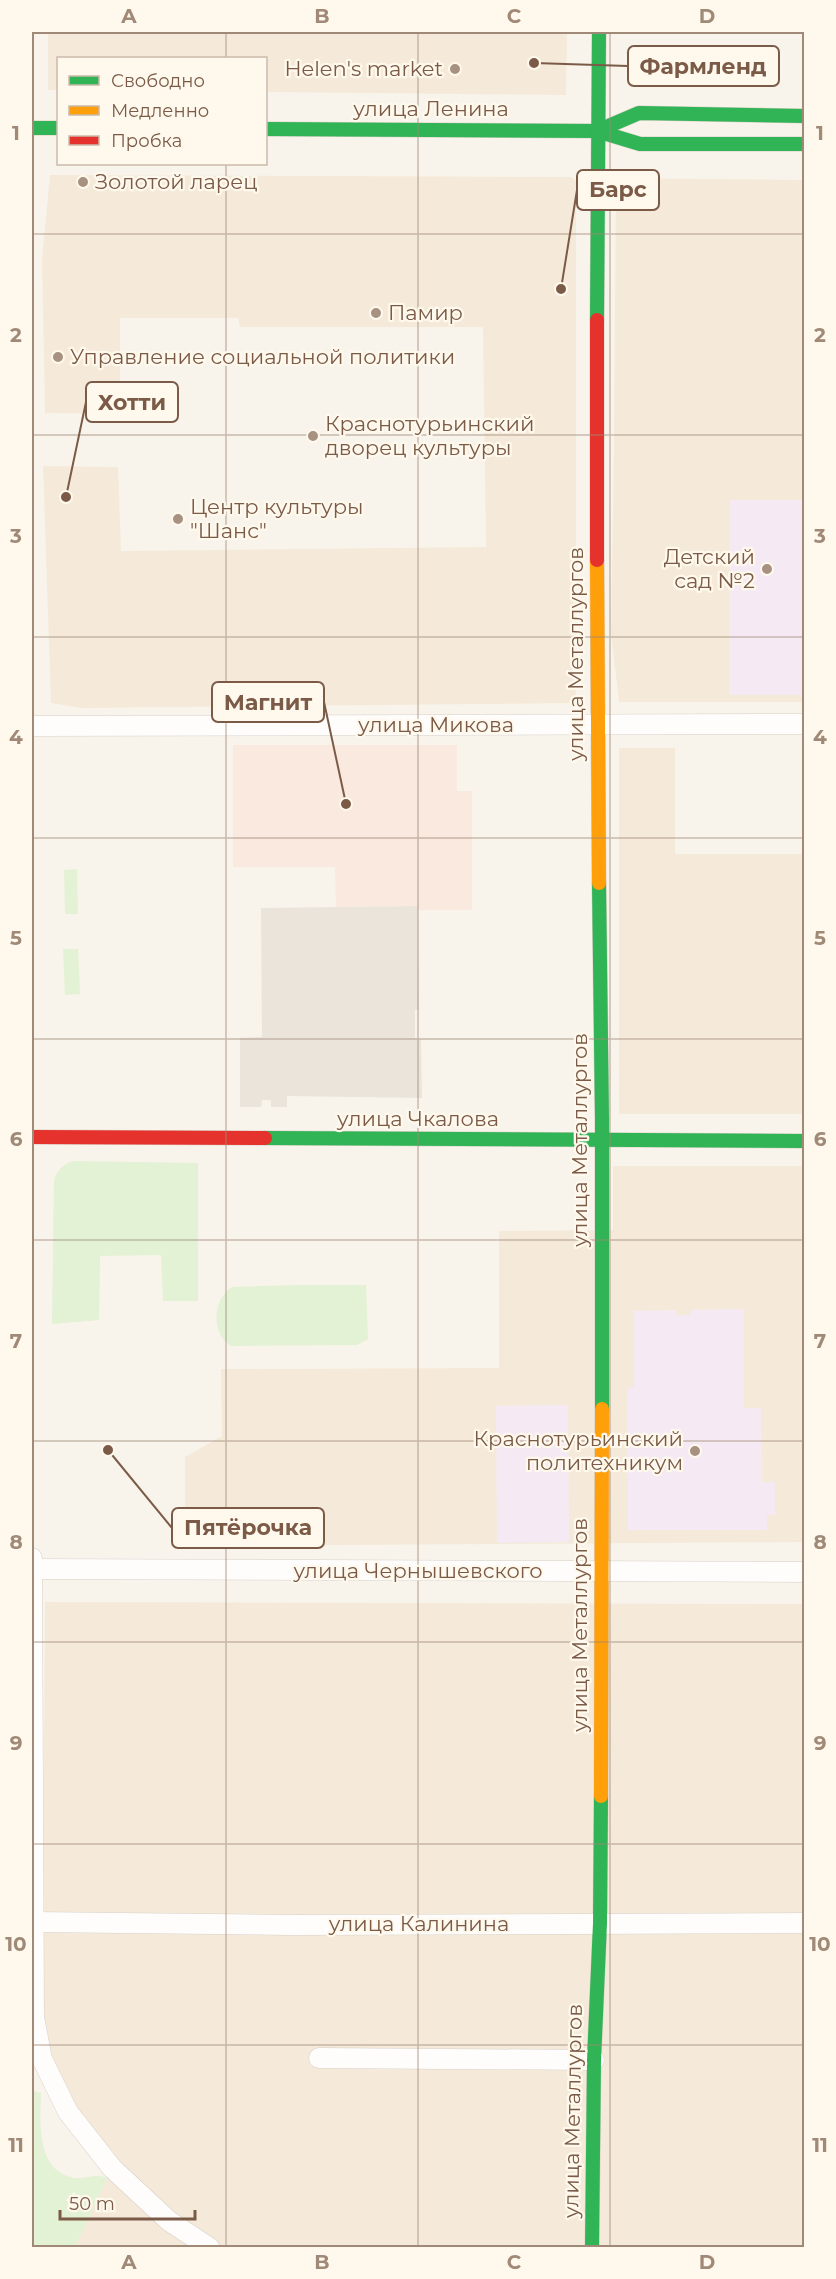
<svg xmlns="http://www.w3.org/2000/svg" width="836" height="2279" font-family="Montserrat,sans-serif">
<style>
.residential{fill:#f5eada}
.commercial{fill:#f9e9de}
.industrial{fill:#ebe4db}
.education{fill:#f5eaf4}
.green{fill:#e3f1d4}
.lines{fill:none;stroke-linecap:round;stroke-linejoin:round}
.street-casing{stroke:#d7d0c8;stroke-width:21}
.fast-casing{stroke:#d8d0c7;stroke-width:15}
.slow-casing{stroke:#d8d0c7;stroke-width:15}
.jam-casing{stroke:#d8d0c7;stroke-width:15}
.street{stroke:#fefdfc;stroke-width:20}
.fast{stroke:#30b455;stroke-width:14}
.slow{stroke:#ff9f0a;stroke-width:14}
.jam{stroke:#e5322d;stroke-width:14}
.grid{fill:none;stroke:#a08977;stroke-width:1.5;stroke-opacity:0.55}
.poi-dot{fill:#a79180;stroke:#fff9ed;stroke-width:2}
.labels{text-anchor:middle;stroke-width:4.5;stroke-linejoin:round;paint-order:stroke}
.poi-label{font-size:21px;fill:#7b5b47;stroke:#fff9ed;text-anchor:start}
.street-label{font-size:21px;fill:#7b5b47;stroke:#fff9ed}
.leader{fill:none;stroke:#7b5b47;stroke-width:2}
.callout-dot{fill:#7b5b47;stroke:#fff9ed;stroke-width:2}
.callout{fill:#fff9ed;stroke:#7b5b47;stroke-width:2}
.callout-label{font-size:22px;text-anchor:middle;font-weight:bold;fill:#7b5b47}
.neatline{fill:none;stroke:#a08977;stroke-width:2}
.grid-label{font-size:20px;text-anchor:middle;font-weight:bold;fill:#a08977}
</style>
<rect width="100%" height="100%" fill="#f8f4eb"/>
<g class="residential">
<path d="M 48,32 L 567,32 L 566,95 L 266,92 L 266,58 L 58,58 L 58,90 L 48,90 Z"/>
<path d="M 50,175 L 572,177 L 576,181 L 576,703 L 80,708 L 51,703 L 43,466 L 118,467 L 121,551 L 486,547 L 483,327 L 240,327 L 238,318 L 120,318 L 120,414 L 45,413 L 42,259 Z"/>
<path d="M 616,178 L 804,180 L 804,702 L 619,702 L 611,633 L 614,446 Z"/>
<path d="M 619,748 L 675,748 L 675,854 L 804,854 L 804,1114 L 619,1114 Z"/>
<path d="M 613,1166 L 804,1166 L 804,1542 L 185,1546 L 185,1457 L 222,1436 L 221,1369 L 499,1368 L 499,1231 L 613,1230 Z"/>
<path d="M 45,1602 L 804,1604 L 804,2247 L 75,2247 L 113,2165 L 54,2075 L 42,2015 Z"/>
</g>
<path class="commercial" d="M 233,745 L 457,745 L 457,791 L 472,791 L 472,910 L 418,910 L 418,906 L 336,907 L 335,867 L 233,867 Z"/>
<path class="industrial" d="M 418,906 L 419,1010 L 415,1010 L 415,1038 L 421,1039 L 422,1098 L 287,1096 L 287,1107 L 271,1107 L 271,1100 L 262,1100 L 261,1107 L 240,1107 L 240,1038 L 262,1037 L 261,908 Z"/>
<g class="education">
<path d="M 730,500 L 804,500 L 804,695 L 729,695 Z"/>
<path d="M 744,1309 L 744,1408 L 761,1408 L 762,1482 L 775,1482 L 775,1515 L 767,1515 L 767,1530 L 628,1530 L 627,1388 L 634,1387 L 634,1311 L 676,1310 L 676,1315 L 690,1315 L 691,1310 Z"/>
<path d="M 568,1405 L 569,1542 L 497,1543 L 496,1406 Z"/>
</g>
<g class="green">
<path d="M 77,869 L 78,914 L 65,914 L 64,870 Z"/>
<path d="M 63,949 L 78,949 L 80,994 L 65,995 Z"/>
<path d="M 74,1161 L 198,1163 L 198,1301 L 163,1301 L 161,1255 L 100,1256 L 99,1320 L 52,1324 L 54,1181 C 57,1170 63,1164 74,1161 Z"/>
<path d="M 299,1285 L 366,1285 L 368,1339 L 357,1345 L 231,1346 C 211,1334 212,1299 232,1287 Z"/>
<path d="M 33,2091 L 41,2093 C 40,2123 36,2173 76,2178 C 87,2179 97,2173 107,2178 L 75,2247 L 32,2247 Z"/>
</g>
<g class="lines">
<g class="street-casing">
<g id="street">
<path d="M 32,726 L 804,724"/>
<path d="M 32,1558 L 34,2017 L 42,2059 L 68,2112 L 112,2168 L 169,2221 L 210,2248"/>
<path d="M 32,1569 L 804,1572"/>
<path d="M 33,1922 L 291,1925 L 804,1923"/>
<path d="M 319,2058 L 594,2060"/>
</g>
</g>
<g class="fast-casing">
<g id="fast">
<path d="M 32,128 L 58,128"/>
<path d="M 266,129 L 597,131 L 640,144 L 804,144"/>
<path d="M 597,131 L 639,113 L 804,116"/>
<path d="M 597,320 L 599,32"/>
<path d="M 599,883 L 602,1119 L 602,1409"/>
<path d="M 265,1138 L 804,1141"/>
<path d="M 592,2248 L 594,2060 L 600,1923 L 601,1796"/>
</g>
</g>
<g class="slow-casing">
<g id="slow">
<path d="M 597,560 L 599,883"/>
<path d="M 601,1796 L 602,1409"/>
</g>
</g>
<g class="jam-casing">
<g id="jam">
<path d="M 597,320 L 597,560"/>
<path d="M 32,1137 L 265,1138"/>
</g>
</g>
<use href="#street" class="street"/>
<use href="#fast" class="fast"/>
<use href="#slow" class="slow"/>
<use href="#jam" class="jam"/>
</g>
<path class="grid" d="M 226,32 L 226,58M 418,32 L 418,2248M 610,32 L 610,2248M 226,164 L 226,2248M 32,234 L 804,234M 32,435 L 804,435M 32,637 L 804,637M 32,838 L 804,838M 32,1039 L 804,1039M 32,1240 L 804,1240M 32,1441 L 804,1441M 32,1642 L 804,1642M 32,1844 L 804,1844M 32,2045 L 804,2045"/>
<g class="poi-dot">
<circle cx="455" cy="69" r="6"/>
<circle cx="83" cy="182" r="6"/>
<circle cx="376" cy="313" r="6"/>
<circle cx="58" cy="357" r="6"/>
<circle cx="313" cy="436" r="6"/>
<circle cx="178" cy="519" r="6"/>
<circle cx="767" cy="569" r="6"/>
<circle cx="695" cy="1451" r="6"/>
</g>
<g class="labels">
<g class="poi-label">
<text x="443" y="76" text-anchor="end">Helen's market</text>
<text x="95" y="189">Золотой ларец</text>
<text x="388" y="320">Памир</text>
<text x="70" y="364">Управление социальной политики</text>
<text x="325" y="431">Краснотурьинский<tspan x="325" dy="24">дворец культуры</tspan></text>
<text x="190" y="514">Центр культуры<tspan x="190" dy="24">"Шанс"</tspan></text>
<text x="755" y="564" text-anchor="end">Детский<tspan x="755" dy="24">сад №2</tspan></text>
<text x="683" y="1446" text-anchor="end">Краснотурьинский<tspan x="683" dy="24">политехникум</tspan></text>
</g>
<g class="street-label">
<text x="431" y="116">улица Ленина</text>
<text transform="translate(576 654) rotate(-90)" y="7">улица Металлургов</text>
<text x="436" y="732">улица Микова</text>
<text x="418" y="1126">улица Чкалова</text>
<text transform="translate(580 1140) rotate(-90)" y="7">улица Металлургов</text>
<text x="418" y="1578">улица Чернышевского</text>
<text transform="translate(580 1625) rotate(-90)" y="7">улица Металлургов</text>
<text x="419" y="1931">улица Калинина</text>
<text transform="translate(573 2111) rotate(-89)" y="7">улица Металлургов</text>
</g>
</g>
<path class="leader" d="M534 63L628 66M561 289L577 190M66 497L86 402M346 804L324 702M108 1450L172 1528"/>
<g class="callout-dot">
<circle cx="534" cy="63" r="6"/>
<circle cx="561" cy="289" r="6"/>
<circle cx="66" cy="497" r="6"/>
<circle cx="346" cy="804" r="6"/>
<circle cx="108" cy="1450" r="6"/>
</g>
<g class="callout">
<rect x="628" y="46" width="151" height="40" rx="6"/>
<rect x="577" y="170" width="82" height="40" rx="6"/>
<rect x="86" y="382" width="92" height="40" rx="6"/>
<rect x="212" y="682" width="112" height="40" rx="6"/>
<rect x="172" y="1508" width="152" height="40" rx="6"/>
</g>
<g class="callout-label">
<text x="703" y="74">Фармленд</text>
<text x="618" y="197">Барс</text>
<text x="132" y="410">Хотти</text>
<text x="268" y="710">Магнит</text>
<text x="248" y="1535">Пятёрочка</text>
</g>
<rect width="836" height="2279" fill="none" stroke="#fff9ed" stroke-width="66"/>
<rect x="57" y="57" width="210" height="108" fill="#fff9ed" stroke="#cabaab" stroke-width="1.5"/>
<rect x="69" y="76" width="30" height="9" fill="#30b455" stroke="#cabaab" stroke-width="1.5"/>
<text x="111" y="87" font-size="18" fill="#7b5b47">Свободно</text>
<rect x="69" y="106" width="30" height="9" fill="#ff9f0a" stroke="#cabaab" stroke-width="1.5"/>
<text x="111" y="117" font-size="18" fill="#7b5b47">Медленно</text>
<rect x="69" y="136" width="30" height="9" fill="#e5322d" stroke="#cabaab" stroke-width="1.5"/>
<text x="111" y="147" font-size="18" fill="#7b5b47">Пробка</text>
<path d="M60 2210v9h135v-9" fill="none" stroke="#7b5b47" stroke-width="3"/>
<text x="69" y="2210" font-size="18" fill="#7b5b47" stroke="#fff9ed" stroke-width="4.5" paint-order="stroke">50 m</text>
<rect x="33" y="33" width="770" height="2213" class="neatline"/>
<g class="grid-label">
<text x="129" y="23">A</text>
<text x="322" y="23">B</text>
<text x="514" y="23">C</text>
<text x="707" y="23">D</text>
<text x="16" y="140">1</text>
<text x="820" y="140">1</text>
<text x="16" y="342">2</text>
<text x="820" y="342">2</text>
<text x="16" y="543">3</text>
<text x="820" y="543">3</text>
<text x="16" y="744">4</text>
<text x="820" y="744">4</text>
<text x="16" y="945">5</text>
<text x="820" y="945">5</text>
<text x="16" y="1146">6</text>
<text x="820" y="1146">6</text>
<text x="16" y="1348">7</text>
<text x="820" y="1348">7</text>
<text x="16" y="1549">8</text>
<text x="820" y="1549">8</text>
<text x="16" y="1750">9</text>
<text x="820" y="1750">9</text>
<text x="16" y="1951">10</text>
<text x="820" y="1951">10</text>
<text x="16" y="2152">11</text>
<text x="820" y="2152">11</text>
<text x="129" y="2269">A</text>
<text x="322" y="2269">B</text>
<text x="514" y="2269">C</text>
<text x="707" y="2269">D</text>
</g>
</svg>
